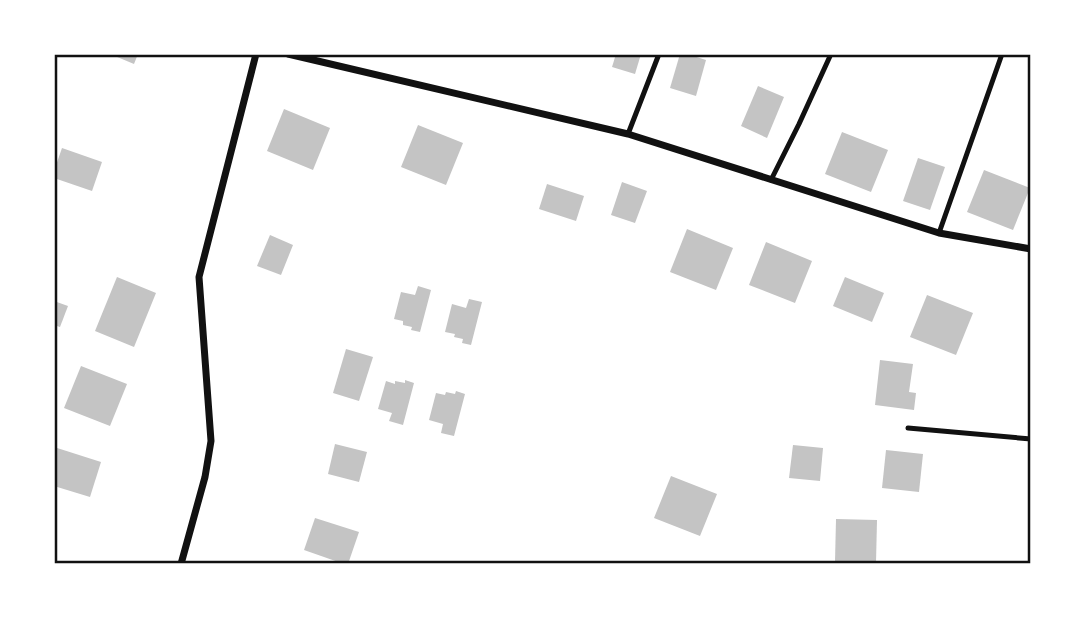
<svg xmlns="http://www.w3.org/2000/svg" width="1085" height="618" font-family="Manrope,sans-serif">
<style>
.building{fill:#c4c4c4}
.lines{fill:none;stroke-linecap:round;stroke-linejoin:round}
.service{stroke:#111;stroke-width:5}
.minor{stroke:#111;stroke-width:7}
.neatline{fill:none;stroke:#111;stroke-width:2.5}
</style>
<rect width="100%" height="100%" fill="#fff"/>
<g class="building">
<path d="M 110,54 L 138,54 L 134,64 Z"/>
<path d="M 616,54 L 641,54 L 635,74 L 612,67 Z"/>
<path d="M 680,54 L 687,54 L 706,60 L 696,96 L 670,88 Z"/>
<path d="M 758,86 L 784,97 L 767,138 L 741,126 Z"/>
<path d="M 284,109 L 330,128 L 313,170 L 267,151 Z"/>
<path d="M 418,125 L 463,143 L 446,185 L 401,167 Z"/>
<path d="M 842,132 L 888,150 L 871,192 L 825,174 Z"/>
<path d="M 62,148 L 102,162 L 92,191 L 54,178 L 54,171 Z"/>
<path d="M 918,158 L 945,167 L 930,210 L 903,201 Z"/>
<path d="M 984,170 L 1030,188 L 1013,230 L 967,212 Z"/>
<path d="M 622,182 L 647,191 L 635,223 L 611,215 Z"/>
<path d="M 547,184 L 584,196 L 576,221 L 539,209 Z"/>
<path d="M 687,229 L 733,248 L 716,290 L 670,272 Z"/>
<path d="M 270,235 L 293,245 L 281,275 L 257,266 Z"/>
<path d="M 766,242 L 812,261 L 795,303 L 749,285 Z"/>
<path d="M 117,277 L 156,293 L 134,347 L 95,331 Z"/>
<path d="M 845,277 L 884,293 L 872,322 L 833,306 Z"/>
<path d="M 418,286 L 431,290 L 420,332 L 411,330 L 412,327 L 403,325 L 403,321 L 394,319 L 401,292 L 415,295 Z"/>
<path d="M 927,295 L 973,313 L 956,355 L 910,337 Z"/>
<path d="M 469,299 L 482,302 L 471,345 L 462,343 L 463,339 L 454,337 L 455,334 L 445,332 L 452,304 L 466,308 Z"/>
<path d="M 54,301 L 68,306 L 60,327 L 54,325 Z"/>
<path d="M 346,349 L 373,357 L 359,401 L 333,393 Z"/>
<path d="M 880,360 L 913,364 L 909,392 L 916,393 L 914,410 L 875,405 Z"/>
<path d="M 81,366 L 127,384 L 110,426 L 64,408 Z"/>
<path d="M 405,380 L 414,383 L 403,425 L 389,421 L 392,413 L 378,409 L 386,381 L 395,384 L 395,381 L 405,383 Z"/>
<path d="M 456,391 L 465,394 L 454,436 L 441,433 L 443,424 L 429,420 L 436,393 L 445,395 L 446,392 L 455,394 Z"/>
<path d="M 335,444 L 367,452 L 359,482 L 328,474 Z"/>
<path d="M 793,445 L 823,448 L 820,481 L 789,478 Z"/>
<path d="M 54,447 L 101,462 L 90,497 L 54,486 Z"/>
<path d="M 886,450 L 923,454 L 919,492 L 882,488 Z"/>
<path d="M 671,476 L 717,494 L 700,536 L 654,518 Z"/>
<path d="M 315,518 L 359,532 L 348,564 L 344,564 L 304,550 Z"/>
<path d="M 836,519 L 877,520 L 876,563 L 835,562 Z"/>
</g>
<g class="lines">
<g class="service">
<path d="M 628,134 L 659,54"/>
<path d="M 771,180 L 799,124 L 831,54"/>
<path d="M 939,233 L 1002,54"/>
<path d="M 908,428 L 1031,439"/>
</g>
<g class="minor">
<path d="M 288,54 L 628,134 L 939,233 L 1031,249"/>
<path d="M 181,564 L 205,477 L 211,441 L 199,277 L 256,54"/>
</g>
</g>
<rect width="1085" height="618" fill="none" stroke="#ffffff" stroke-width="112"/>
<rect x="56" y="56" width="973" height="506" class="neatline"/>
</svg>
